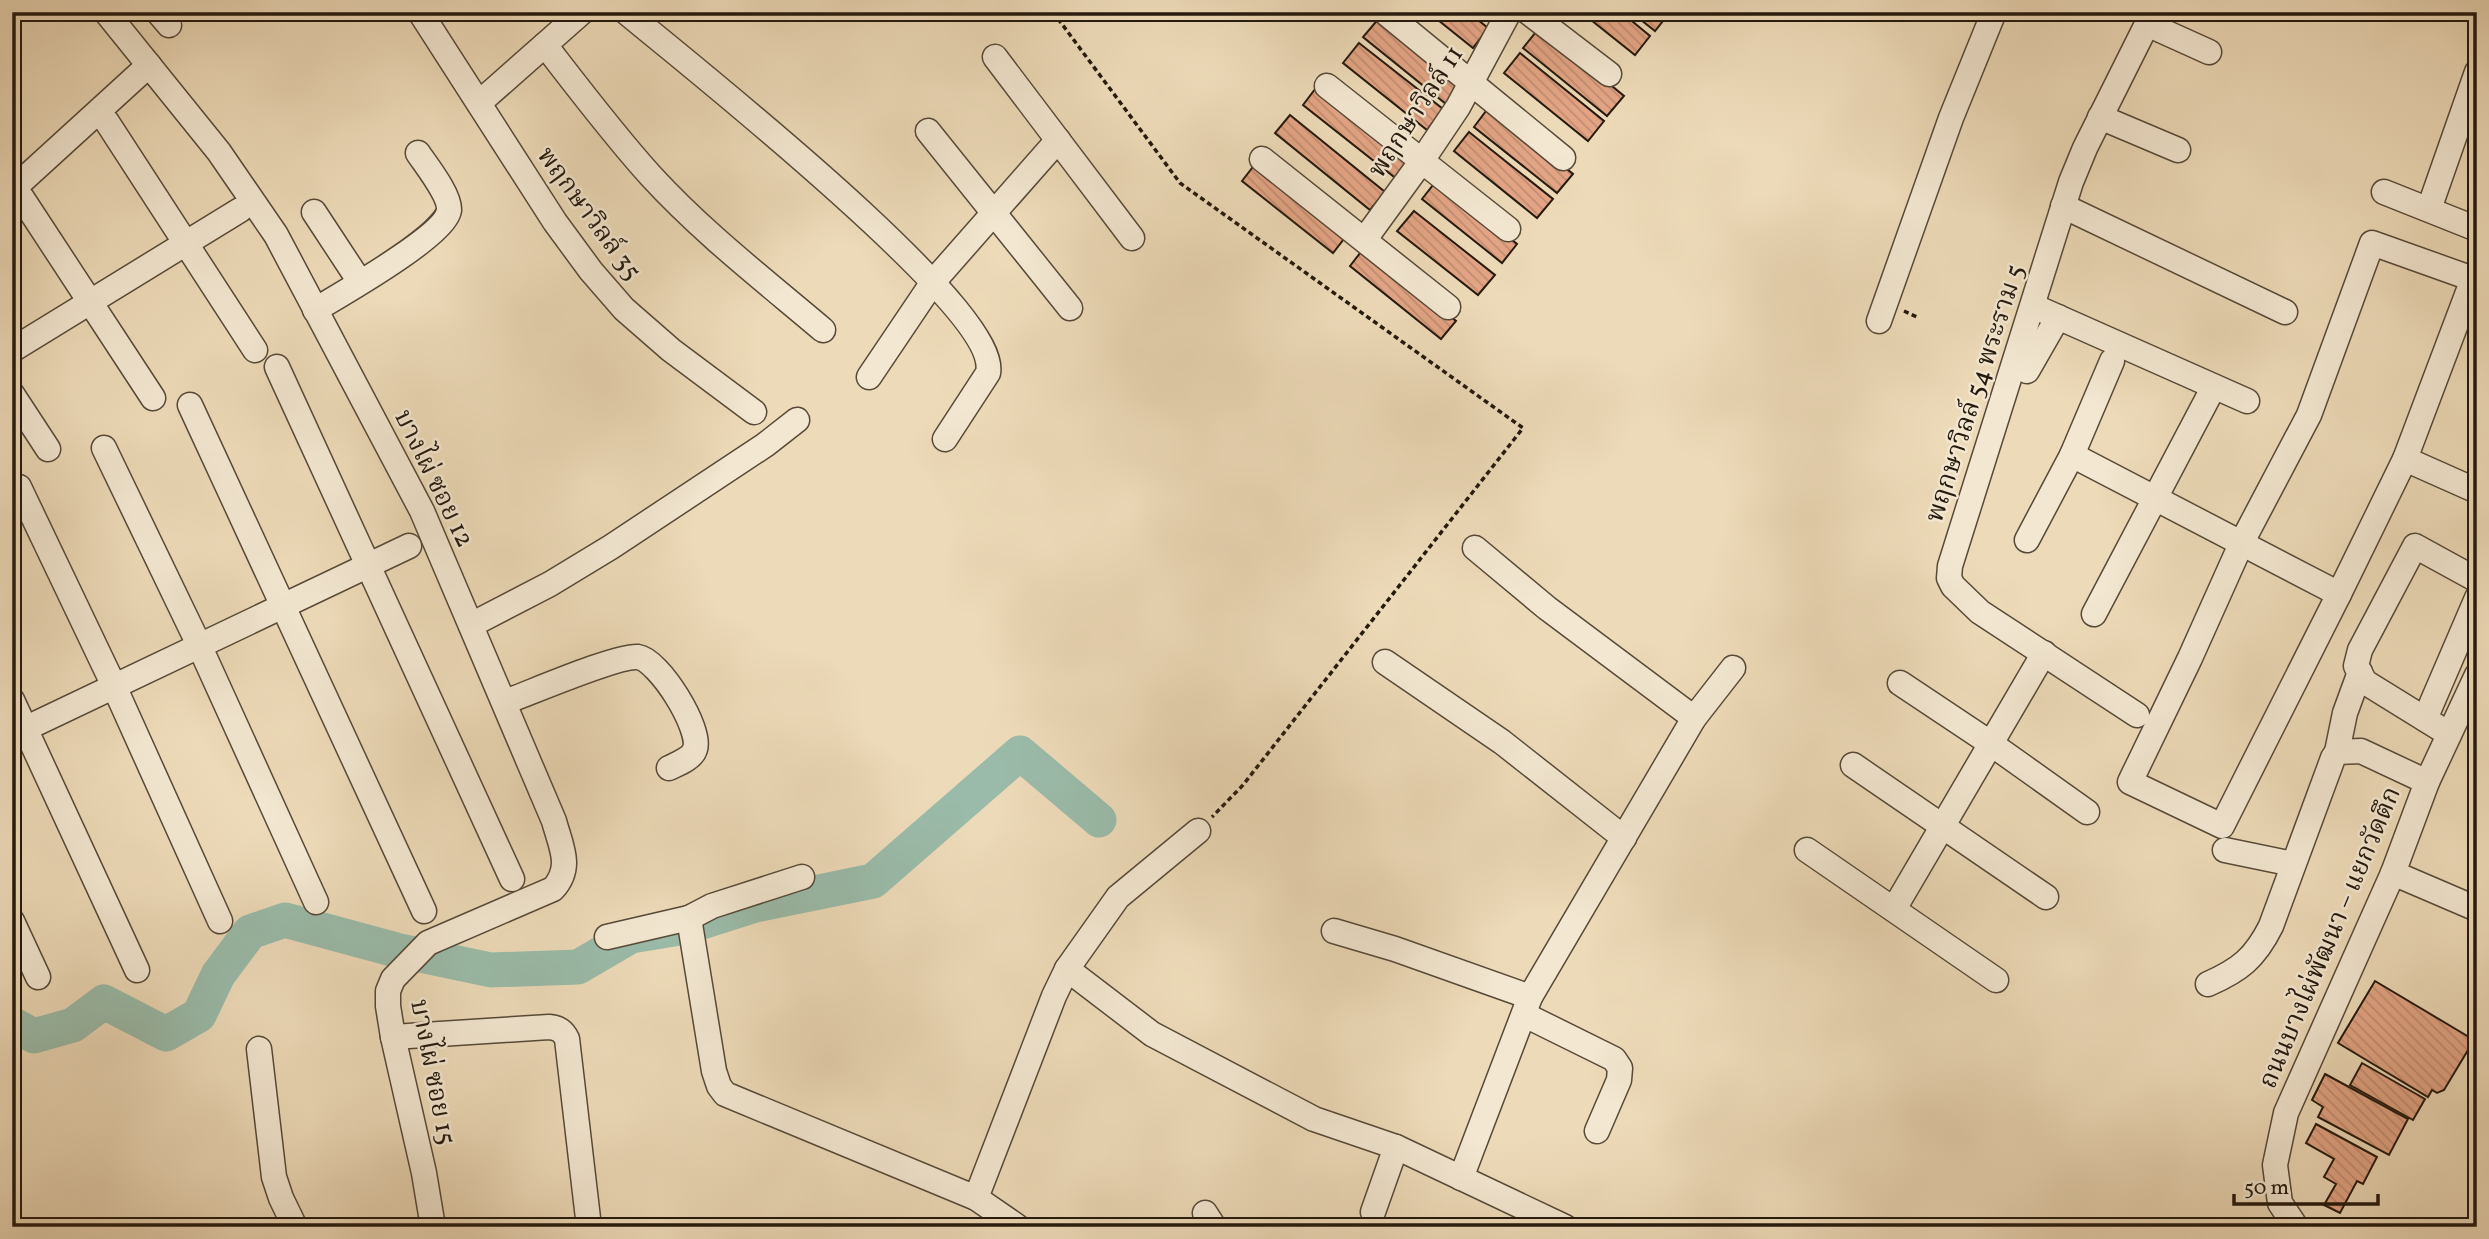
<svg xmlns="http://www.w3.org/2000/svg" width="2489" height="1239" font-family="Vollkorn,'Noto Serif Thai',serif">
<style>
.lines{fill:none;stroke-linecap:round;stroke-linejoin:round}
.river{stroke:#9abba9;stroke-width:35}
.building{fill:url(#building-back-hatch);stroke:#24190e;stroke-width:2}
.minor-casing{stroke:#564938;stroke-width:27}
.path{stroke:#24190e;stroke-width:3.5;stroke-dasharray:5 3.5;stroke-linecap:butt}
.minor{stroke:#f3e7d1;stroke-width:24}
.labels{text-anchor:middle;stroke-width:5;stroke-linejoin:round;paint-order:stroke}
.street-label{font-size:26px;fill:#24190e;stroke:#f3e7d1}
</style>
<defs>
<pattern id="building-back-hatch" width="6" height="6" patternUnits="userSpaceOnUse" patternTransform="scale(1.75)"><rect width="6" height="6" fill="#e3a585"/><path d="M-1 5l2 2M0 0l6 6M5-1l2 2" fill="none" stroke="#c38d72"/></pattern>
</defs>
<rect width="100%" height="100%" fill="#eddab8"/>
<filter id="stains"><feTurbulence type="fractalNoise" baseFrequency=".00286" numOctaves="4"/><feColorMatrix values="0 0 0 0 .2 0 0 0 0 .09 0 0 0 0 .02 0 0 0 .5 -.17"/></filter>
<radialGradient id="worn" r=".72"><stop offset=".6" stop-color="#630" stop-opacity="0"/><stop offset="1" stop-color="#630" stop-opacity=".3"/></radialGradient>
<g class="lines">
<path class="river" d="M 12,1024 L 34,1036 L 73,1025 L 104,1002 L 166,1034 L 199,1015 L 218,975 L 250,932 L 285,920 L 396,950 L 491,970 L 578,967 L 631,936 L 686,927 L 755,905 L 873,881 L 1020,753 L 1099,820"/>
</g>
<g class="building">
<path d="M 1428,12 L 1468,12 L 1488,28 L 1473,48 Z"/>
<path d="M 1581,12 L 1621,12 L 1650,36 L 1635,55 Z"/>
<path d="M 1631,12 L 1670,12 L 1655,31 Z"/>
<path d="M 1380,17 L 1462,83 L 1446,104 L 1363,37 Z"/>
<path d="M 1540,27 L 1624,96 L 1607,116 L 1523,48 Z"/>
<path d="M 1359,43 L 1443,109 L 1427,130 L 1343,63 Z"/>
<path d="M 1520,53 L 1604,121 L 1588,141 L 1504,73 Z"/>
<path d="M 1319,84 L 1414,160 L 1398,180 L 1303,105 Z"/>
<path d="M 1489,107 L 1573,174 L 1557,193 L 1474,127 Z"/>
<path d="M 1290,115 L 1385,192 L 1370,210 L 1275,133 Z"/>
<path d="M 1469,132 L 1553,199 L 1537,218 L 1454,151 Z"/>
<path d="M 1256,163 L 1347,235 L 1333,253 L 1242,181 Z"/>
<path d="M 1437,180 L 1517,244 L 1502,263 L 1422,199 Z"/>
<path d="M 1414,211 L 1495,275 L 1478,295 L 1397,231 Z"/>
<path d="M 1364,248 L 1456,321 L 1441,339 L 1350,266 Z"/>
<path d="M 2375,981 L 2474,1040 L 2444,1090 L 2437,1093 L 2432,1090 L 2428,1097 L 2338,1043 Z"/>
<path d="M 2362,1063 L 2425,1099 L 2413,1120 L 2350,1085 Z"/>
<path d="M 2325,1074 L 2408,1119 L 2389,1155 L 2318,1117 L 2323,1107 L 2312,1100 Z"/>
<path d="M 2316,1124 L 2377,1157 L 2363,1184 L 2357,1181 L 2340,1213 L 2324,1205 L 2336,1184 L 2324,1177 L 2334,1159 L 2306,1143 Z"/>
</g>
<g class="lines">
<g class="minor-casing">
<g id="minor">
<path d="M 106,12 L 219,152 L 276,235 L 422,511 L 554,821 C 561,847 573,867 553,889 L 428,943 L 393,979 L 388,991 L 388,1006 L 393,1037 L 424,1173 L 433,1227"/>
<path d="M 158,12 L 169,25"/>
<path d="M 420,12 L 555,222 L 591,271 L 624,309 L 671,350 L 754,412"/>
<path d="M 626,12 C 683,60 1002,310 988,373 L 945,439"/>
<path d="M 1528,12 L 1609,74"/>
<path d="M 1387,14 L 1563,158"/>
<path d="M 2147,24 L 2209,52"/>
<path d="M 545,45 C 579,89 613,134 650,175 C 702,232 764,280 823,330"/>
<path d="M 995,57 L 1132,238"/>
<path d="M 1327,86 L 1508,229"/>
<path d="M 479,103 L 582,12"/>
<path d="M 2100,117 L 2178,150"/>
<path d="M 107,122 L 255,350"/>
<path d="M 928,131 L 1070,308"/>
<path d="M 1262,159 L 1448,307"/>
<path d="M 12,190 L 149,65"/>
<path d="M 2384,192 L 2477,229"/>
<path d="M 22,198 L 153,398"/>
<path d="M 2063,206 L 2285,312"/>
<path d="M 2429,209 L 2477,72"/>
<path d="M 314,212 L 360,282"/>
<path d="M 1365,239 L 1421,162 L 1458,107 L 1509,12"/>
<path d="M 2372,243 L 2473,279 L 2405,459 L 2339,594 L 2222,826 L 2130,782 L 2190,658 L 2242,542 L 2309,415 Z"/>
<path d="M 2033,306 L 2247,401"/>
<path d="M 315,310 C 340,295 446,235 449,210 C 450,195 426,165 418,153"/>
<path d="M 1879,321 L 1951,118 L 1994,12"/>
<path d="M 12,350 L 240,210"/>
<path d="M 277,367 L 512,879"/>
<path d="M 2027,371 L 2058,317"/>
<path d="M 869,377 L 933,282 L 1058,140"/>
<path d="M 12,394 L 48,449"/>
<path d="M 190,405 L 424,911"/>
<path d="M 104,448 L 200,647 L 316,902"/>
<path d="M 2072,455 L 2112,361"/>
<path d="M 2405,459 L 2477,491"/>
<path d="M 19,487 L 114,686 L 220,921"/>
<path d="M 2027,540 L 2072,455 L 2339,594"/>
<path d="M 1475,548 L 1547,608 L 1694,718"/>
<path d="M 2094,614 L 2211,392"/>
<path d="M 471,625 L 550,584 L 611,547 L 765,445 L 797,420"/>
<path d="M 1385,662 L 1502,742 L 1624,838"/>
<path d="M 1900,683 L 1990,743 L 2087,812"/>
<path d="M 12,700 L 137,970"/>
<path d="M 505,702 C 530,693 617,655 638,657 C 659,660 702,729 695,749 C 692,759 677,764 669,768"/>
<path d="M 2137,715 L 1980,612 L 1953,586 L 1949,578 L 1950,566 L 2071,182 L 2085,148 L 2153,12"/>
<path d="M 2425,719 L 2477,598"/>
<path d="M 2449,734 L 2365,682 L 2356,666 L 2360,650 L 2415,546 L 2477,580"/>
<path d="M 12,735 L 409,546"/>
<path d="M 2337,752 L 2345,713 L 2360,672"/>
<path d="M 1853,765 L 2046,897"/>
<path d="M 1807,850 L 1996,980"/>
<path d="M 2225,850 L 2293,864"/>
<path d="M 2393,873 L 2477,909"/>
<path d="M 802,877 L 712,906 L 689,918 L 714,1071 L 719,1086 L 725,1094 L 976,1198 L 1018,1227"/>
<path d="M 1894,909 L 2044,653"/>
<path d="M 12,921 L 38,977"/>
<path d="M 1334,931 L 1395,949 L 1530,997"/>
<path d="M 607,937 L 689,918"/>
<path d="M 1067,969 L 1118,897 L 1198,831"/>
<path d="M 2208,984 C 2240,970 2255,958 2271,926 L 2333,758 L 2337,752 L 2361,751 L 2427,782"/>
<path d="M 1525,1015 L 1614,1059 L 1620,1068 L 1619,1080 L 1597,1131"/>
<path d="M 393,1037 L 549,1027 C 559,1028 563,1031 567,1039 L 589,1227"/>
<path d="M 259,1049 L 274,1177 L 281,1198 L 295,1227"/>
<path d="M 1461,1178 L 1530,997 L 1694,718 L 1733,668"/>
<path d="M 976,1198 L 1054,996 L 1067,969 L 1152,1034 L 1314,1119 L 1396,1147 L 1565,1227"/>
<path d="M 1373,1212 L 1396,1147"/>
<path d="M 1205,1213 L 1214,1227"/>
<path d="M 2296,1227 L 2280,1203 L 2275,1165 L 2286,1113 L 2393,873 L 2427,782 L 2477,675"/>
</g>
</g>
<g class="path">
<path d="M 1053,12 L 1180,183 L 1523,428 L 1243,785 L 1212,817"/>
<path d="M 1904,311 L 1919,318"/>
</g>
<use href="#minor" class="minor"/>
</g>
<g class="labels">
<g class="street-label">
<text transform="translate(1415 111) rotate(-57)" y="9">พฤกษาวิลล์ 11</text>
<text transform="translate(590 213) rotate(54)" y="9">พฤกษาวิลล์ 35</text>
<text transform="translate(1974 393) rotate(-72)" y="9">พฤกษาวิลล์ 54 พระราม 5</text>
<text transform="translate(435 478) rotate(64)" y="9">บางไผ่ ซอย 12</text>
<text transform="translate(2329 937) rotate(-67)" y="9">ถนนบางไผ่พัฒนา – แยกวัดตึก</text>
<text transform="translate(434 1072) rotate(79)" y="9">บางไผ่ ซอย 15</text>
</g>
</g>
<rect width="2489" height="1239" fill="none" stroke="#eddab8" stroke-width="42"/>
<rect x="14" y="14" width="2461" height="1211" fill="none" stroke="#24190e" stroke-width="3.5"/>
<rect x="21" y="21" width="2447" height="1197" fill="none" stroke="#24190e" stroke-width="2"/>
<path d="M2234 1194v10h144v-10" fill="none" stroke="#24190e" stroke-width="3.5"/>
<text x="2244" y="1194" font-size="21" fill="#24190e" stroke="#f3e7d1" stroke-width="5" paint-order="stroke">50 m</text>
<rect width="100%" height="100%" filter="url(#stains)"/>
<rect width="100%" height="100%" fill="url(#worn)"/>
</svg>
